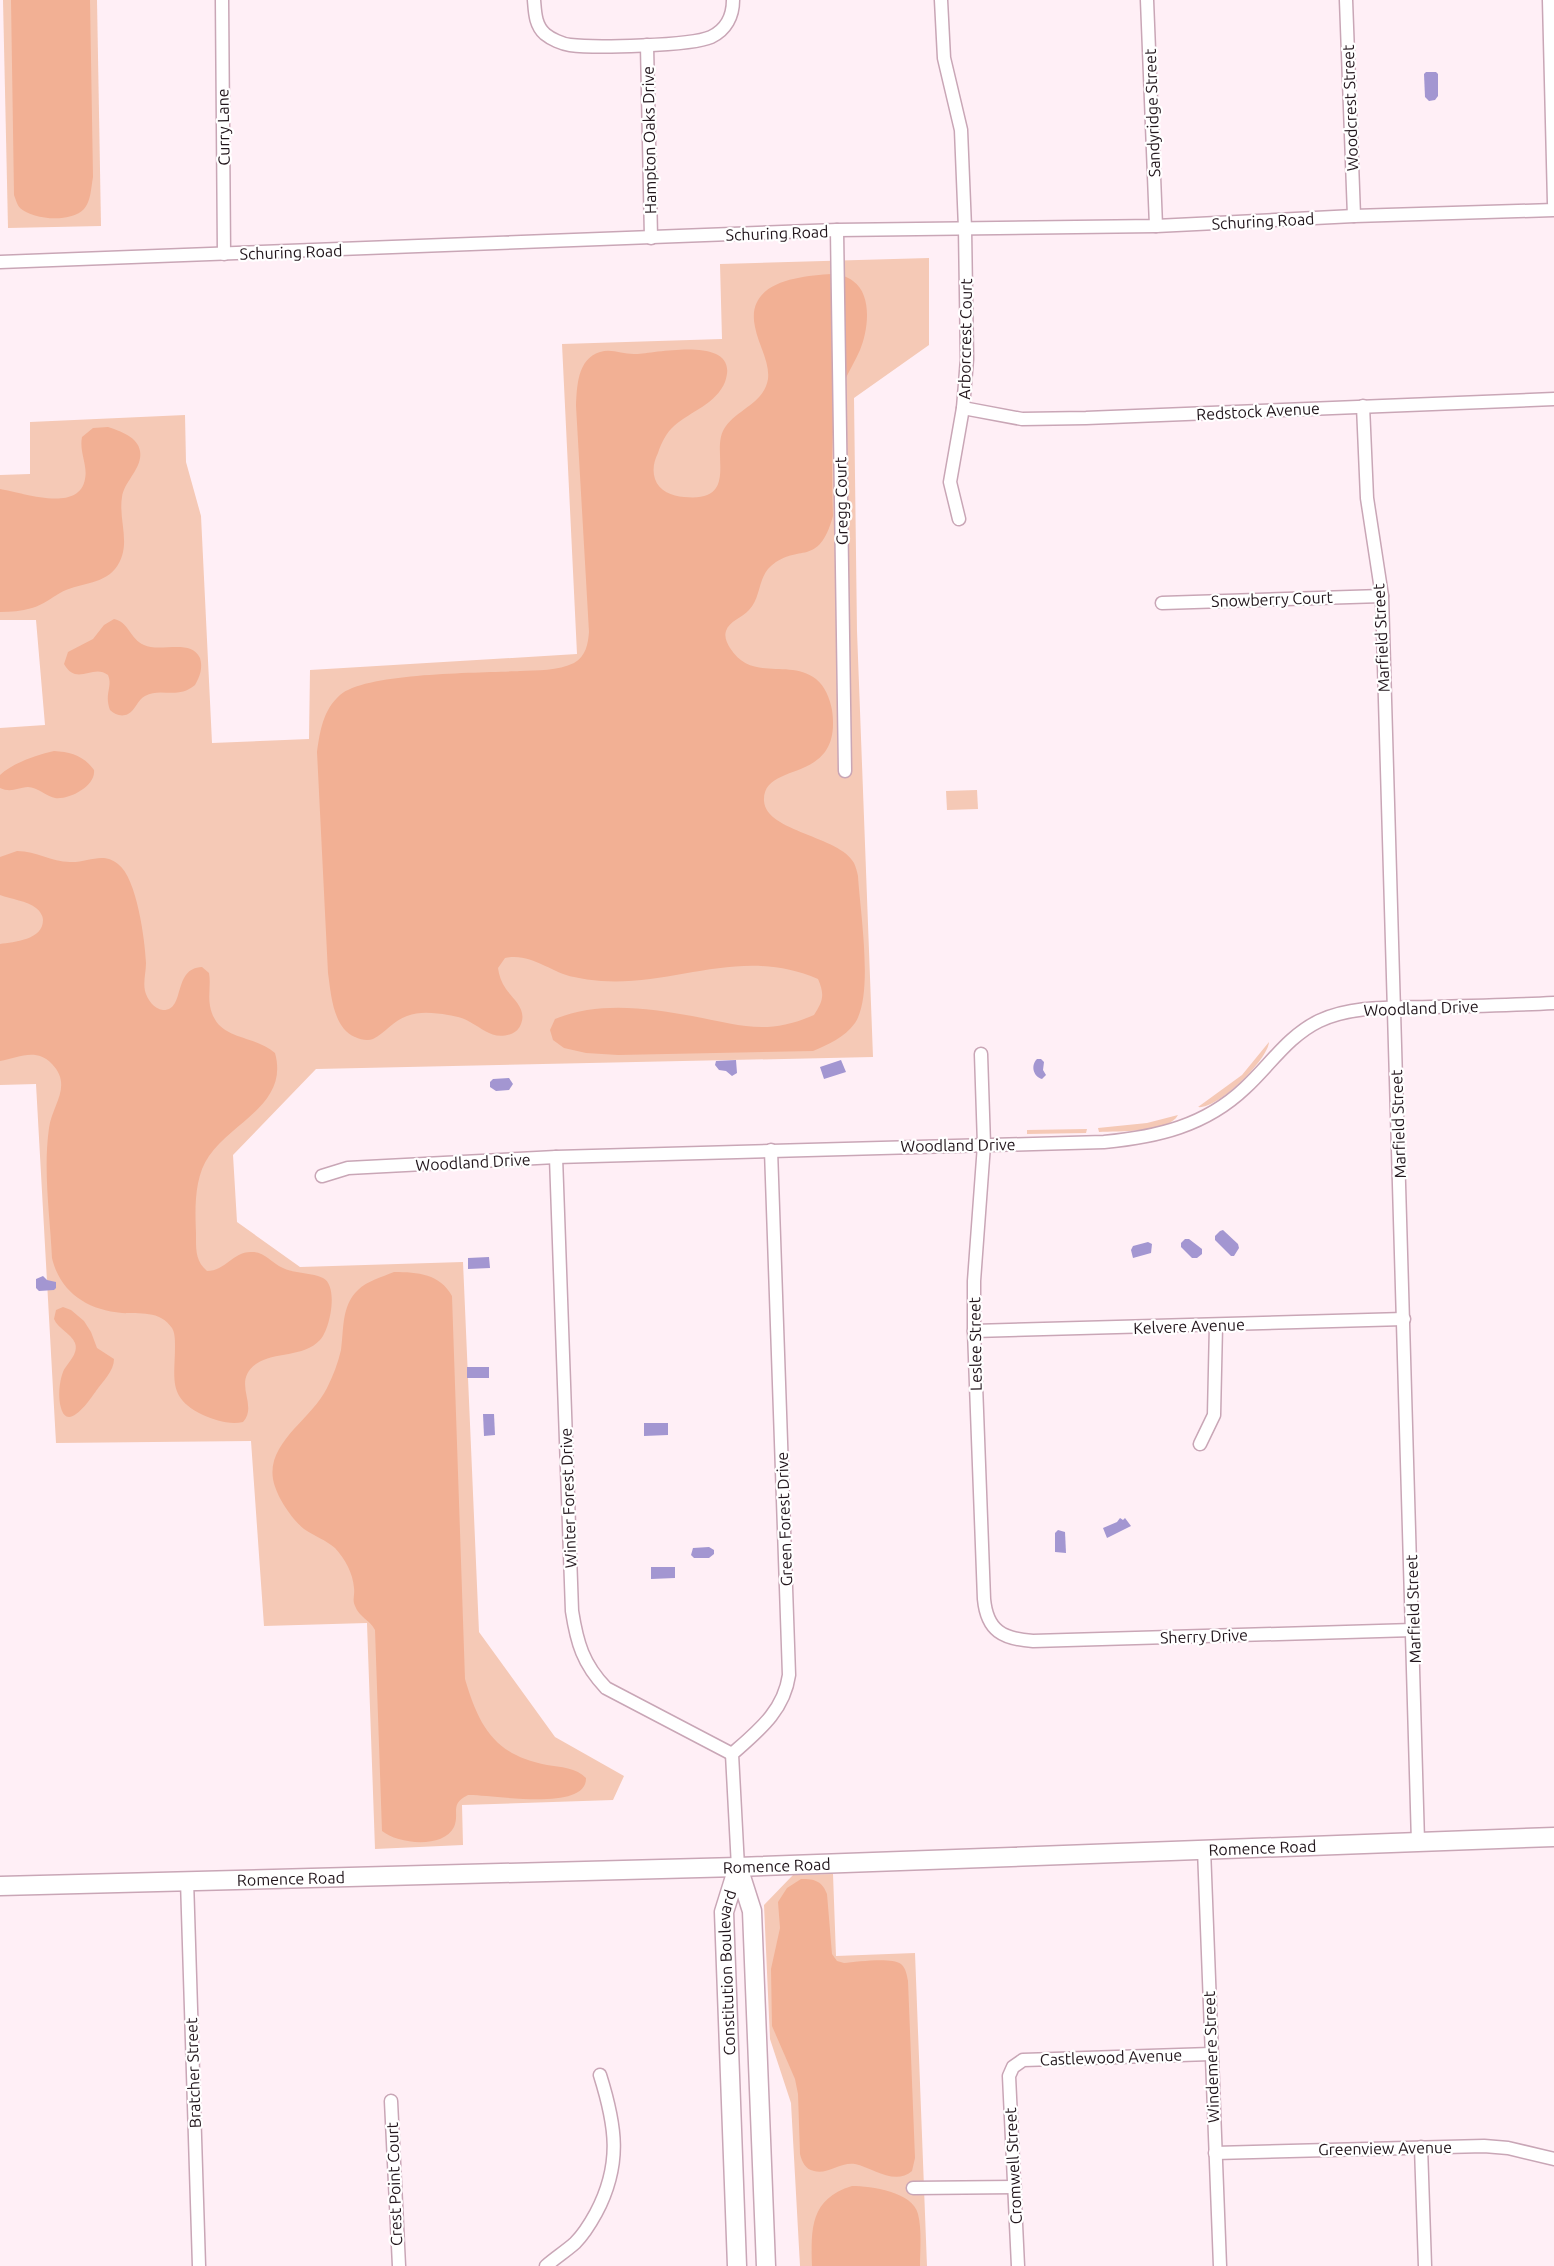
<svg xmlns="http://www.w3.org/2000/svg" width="1554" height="2266" font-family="Ubuntu,sans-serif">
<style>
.green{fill:#f5c9b6}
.forest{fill:#f2b094}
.water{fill:#a396d1}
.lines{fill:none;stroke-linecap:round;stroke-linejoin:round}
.street-casing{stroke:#c9a6b6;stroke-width:15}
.secondary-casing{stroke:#c9a6b6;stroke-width:21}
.street{stroke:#fff;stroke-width:12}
.secondary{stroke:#fff;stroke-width:18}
.labels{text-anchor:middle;stroke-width:4.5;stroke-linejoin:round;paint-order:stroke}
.street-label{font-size:16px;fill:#21151b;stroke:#fff}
</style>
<rect width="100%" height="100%" fill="#ffeff6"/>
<g class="green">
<path d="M 3,0 L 97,0 L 101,226 L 8,228 Z"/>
<path d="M 929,258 L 929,345 L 854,398 L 857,631 L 873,1057 L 316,1069 L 233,1155 L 237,1222 L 300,1267 L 463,1262 L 479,1632 L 555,1737 L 624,1776 L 613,1800 L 462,1805 L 463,1845 L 375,1849 L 367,1623 L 264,1626 L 251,1441 L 56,1443 L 36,1084 L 0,1085 L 0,728 L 45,725 L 36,620 L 0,620 L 0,475 L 30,474 L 30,422 L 185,415 L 186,462 L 201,516 L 212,743 L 309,739 L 310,670 L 577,654 L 562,344 L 722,339 L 720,264 Z"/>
<path d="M 977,790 L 978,809 L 947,810 L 946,791 Z"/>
<path d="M 1269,1042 C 1268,1060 1217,1110 1198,1107 L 1242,1075 Z"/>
<path d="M 1178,1115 C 1169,1133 1118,1131 1099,1132 L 1098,1128 L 1147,1123 Z"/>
<path d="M 1087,1129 L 1086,1133 L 1027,1134 L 1027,1130 Z"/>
<path d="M 833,1874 L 836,1956 L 915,1953 L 927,2266 L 800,2266 L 791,2103 L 770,2039 L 764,1905 L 793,1875 Z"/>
</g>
<g class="forest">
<path d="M 11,0 L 90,0 L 93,177 C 91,188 91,201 84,209 C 71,223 33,220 20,208 C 17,205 16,200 14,195 Z"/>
<path d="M 832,274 C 839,275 847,276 853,281 C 873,295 868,331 860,350 C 851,370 838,388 835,410 C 831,441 832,484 833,516 C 818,569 799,542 771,566 C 758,577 761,598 749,610 C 742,618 729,621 726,631 C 724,637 727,643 730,648 C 752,683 788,658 816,679 C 825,686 830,699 832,710 C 843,787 762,759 764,801 C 766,832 840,836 854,863 C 856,867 857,872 858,876 C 860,911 874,995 855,1023 C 844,1038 829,1044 813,1051 L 618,1055 L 586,1053 L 564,1048 L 553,1040 L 550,1030 L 555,1019 C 598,1001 648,1008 692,1016 C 741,1025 766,1036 814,1015 C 823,1001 825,995 818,979 C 741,946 678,986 601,981 C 592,980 582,979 574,977 C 550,972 530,952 505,958 L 498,968 C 499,975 501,982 506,989 C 513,999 527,1009 521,1024 C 519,1029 516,1032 511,1034 C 493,1040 485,1030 470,1022 C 464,1018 455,1016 448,1015 C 435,1013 420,1011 407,1016 C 394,1020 385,1033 373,1039 C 368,1041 361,1040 355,1037 C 333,1028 331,994 328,973 L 317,752 C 320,731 323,710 340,695 C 366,672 482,673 520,671 C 537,670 558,671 574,663 C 586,656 588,644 589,632 L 576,406 C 577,387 577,359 600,352 C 612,348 624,355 636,354 C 657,353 742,334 725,382 C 716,404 691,411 674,426 C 667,432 661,443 658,453 C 654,461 652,470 655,479 C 659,491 672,496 684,497 C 741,503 710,452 724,429 C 735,410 764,404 768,379 C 770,362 758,344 755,327 C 745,281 800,276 832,274 Z"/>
<path d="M 108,427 C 120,431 138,437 140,451 C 143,468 124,481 122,497 C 118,522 133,546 115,569 C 102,585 77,583 60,593 C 51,598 43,605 32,608 C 21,611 11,612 0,612 L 0,489 C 21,492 79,514 85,479 C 88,465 79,452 82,437 L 93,428 Z"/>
<path d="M 114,619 C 129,622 130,639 144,645 C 160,653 191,638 200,658 C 203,668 200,676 195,685 C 177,700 161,687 145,696 C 137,700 136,710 128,714 C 122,717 115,715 110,710 C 104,693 113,687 108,675 C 93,663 77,687 64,664 L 68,652 L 93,639 L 104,625 Z"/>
<path d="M 54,751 C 71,752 84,756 94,770 C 96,786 69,800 55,798 C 46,796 37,787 28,787 C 17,788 11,793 0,788 L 0,775 C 13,763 36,755 54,751 Z"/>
<path d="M 17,851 C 37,851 51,862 70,862 C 87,863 103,851 118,864 C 137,878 145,940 146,963 C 146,972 143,982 145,991 C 147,999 154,1009 163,1010 C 186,1011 172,968 202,967 L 209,973 C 211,984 208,995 210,1006 C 217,1042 252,1033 275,1053 C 289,1104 233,1121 209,1156 C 194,1177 195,1209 196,1233 C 196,1249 195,1261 207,1271 C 226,1271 233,1251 252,1252 C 265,1252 271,1263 283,1268 C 296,1274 310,1272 323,1278 C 339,1286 330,1330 320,1340 C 303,1358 275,1351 256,1364 C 231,1382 259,1405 243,1422 C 229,1425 215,1420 203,1415 C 167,1398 175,1379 175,1346 C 175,1340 175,1333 172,1328 C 160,1310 139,1314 122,1313 C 87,1310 60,1292 52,1258 C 50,1215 43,1171 49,1128 C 52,1105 73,1086 52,1064 C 36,1047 18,1058 0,1061 L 0,944 C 14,942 43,940 43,920 C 43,916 40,911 36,908 C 27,901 11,899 0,895 L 0,857 Z"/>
<path d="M 394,1272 C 418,1272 440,1274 452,1296 L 465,1679 C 479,1726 494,1755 547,1765 C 560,1767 577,1768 586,1778 C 587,1813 490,1794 468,1795 C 449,1804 460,1813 454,1827 C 443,1849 398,1844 382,1831 L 375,1630 C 370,1620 359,1617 355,1606 C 352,1600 355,1595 354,1588 C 353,1573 345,1559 335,1548 C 326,1540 314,1536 304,1529 C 291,1518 276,1496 273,1479 C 267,1442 312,1419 327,1388 C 333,1376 338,1363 341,1350 C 344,1330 341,1306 358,1290 C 367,1281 382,1277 394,1272 Z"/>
<path d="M 63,1307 L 71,1310 L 84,1321 L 91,1332 L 97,1348 L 114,1359 C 114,1371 103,1381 96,1391 C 91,1398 68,1433 61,1408 C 58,1398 59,1382 63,1372 C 67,1363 79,1354 75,1343 C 71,1333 58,1329 54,1319 L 56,1310 Z"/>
<path d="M 801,1879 C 815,1879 822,1881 827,1894 L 832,1954 L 837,1961 L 844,1963 C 857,1962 891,1957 901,1964 C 906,1968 907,1976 908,1981 L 915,2158 L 912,2171 C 895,2186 873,2168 855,2164 C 840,2162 827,2175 814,2171 C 805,2169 802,2162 800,2154 L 798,2094 L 795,2079 L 772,2026 L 771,1969 L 780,1928 L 778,1902 L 787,1888 Z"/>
<path d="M 852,2186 C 871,2186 913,2192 918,2214 C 922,2230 920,2250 920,2266 L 812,2266 C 811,2228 810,2199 852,2186 Z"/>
</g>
<g class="water">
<path d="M 1426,72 L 1436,72 L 1438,74 L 1438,96 L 1435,100 L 1429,101 L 1425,97 L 1424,74 Z"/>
<path d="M 1037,1059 L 1041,1059 L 1044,1062 L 1043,1070 L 1046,1075 L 1042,1079 C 1034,1077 1030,1066 1037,1059 Z"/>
<path d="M 736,1060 L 737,1073 L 732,1076 L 726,1071 L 719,1070 L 715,1065 L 716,1061 Z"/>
<path d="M 841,1060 L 846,1072 L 824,1079 L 820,1067 Z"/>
<path d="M 509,1078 L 513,1084 L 509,1090 L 496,1091 L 490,1087 L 490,1082 L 493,1079 Z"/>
<path d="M 1223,1230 L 1238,1244 L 1239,1248 L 1234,1256 L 1231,1256 L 1215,1240 L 1215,1236 L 1220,1231 Z"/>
<path d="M 1185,1239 L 1189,1239 L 1202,1249 L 1202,1254 L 1197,1258 L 1192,1258 L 1181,1247 L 1181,1243 Z"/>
<path d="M 1148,1242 L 1152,1244 L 1151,1253 L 1133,1258 L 1131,1250 L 1133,1246 Z"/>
<path d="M 489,1257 L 490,1268 L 468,1269 L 468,1258 Z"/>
<path d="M 43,1276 L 47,1280 L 56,1282 L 56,1288 L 54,1290 L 39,1291 L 36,1288 L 36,1279 Z"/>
<path d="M 489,1367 L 489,1378 L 467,1378 L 467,1367 Z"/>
<path d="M 483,1414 L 494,1414 L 495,1435 L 484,1436 Z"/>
<path d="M 644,1423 L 668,1423 L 668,1435 L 644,1436 Z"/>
<path d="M 1120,1518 L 1123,1520 L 1125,1518 L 1131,1526 L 1107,1538 L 1103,1528 L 1117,1522 Z"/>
<path d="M 1058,1530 L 1065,1532 L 1066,1553 L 1055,1552 L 1055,1533 Z"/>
<path d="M 709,1547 L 714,1550 L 714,1554 L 709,1558 L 694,1558 L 691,1555 L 693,1548 Z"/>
<path d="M 651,1567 L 675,1567 L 675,1578 L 651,1579 Z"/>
</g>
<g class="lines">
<g class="street-casing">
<g id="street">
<path d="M 222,0 L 224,254"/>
<path d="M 534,0 C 535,12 535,25 545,34 C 551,39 562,44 570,45 C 594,48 691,46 711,37 C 726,30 733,16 733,0"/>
<path d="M 941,0 L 944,58 L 961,130 L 965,228 L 967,359 L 963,408 L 950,482 L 959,519"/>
<path d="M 1147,0 L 1156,226"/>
<path d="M 1346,0 L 1354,216"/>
<path d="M 1549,0 L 1554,203"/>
<path d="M 647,45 L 651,238"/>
<path d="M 837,230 L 845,771"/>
<path d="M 0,262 L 837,230 L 1156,226 L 1354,216 L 1554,210"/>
<path d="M 1363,406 L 1367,498 L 1382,596 L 1418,1842"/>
<path d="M 963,408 L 1022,419 L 1086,418 L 1554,399"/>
<path d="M 1162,603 L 1382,596"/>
<path d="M 981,1054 L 984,1145 L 974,1281 L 974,1331 L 984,1599 C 987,1631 1003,1639 1033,1641 L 1413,1630"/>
<path d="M 556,1157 L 572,1611 C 577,1643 583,1664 606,1688 L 732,1754"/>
<path d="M 322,1176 L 348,1168 L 556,1157 L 1104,1142 C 1157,1137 1205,1126 1245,1088 C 1270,1065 1288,1036 1319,1021 C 1353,1005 1394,1008 1431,1007 C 1472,1006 1513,1005 1554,1003"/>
<path d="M 974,1331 L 1404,1319"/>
<path d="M 1200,1444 L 1214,1415 L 1216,1325"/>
<path d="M 1204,1849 L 1220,2266"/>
<path d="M 738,1867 L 732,1754 C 758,1731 784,1711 789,1675 L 771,1150"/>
<path d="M 187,1880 L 199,2266"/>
<path d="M 391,2101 L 399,2266"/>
<path d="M 1421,2147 L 1425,2266"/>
<path d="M 1215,2153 L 1484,2146 L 1508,2148 L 1554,2159"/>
<path d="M 913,2188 L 1015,2187"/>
<path d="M 546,2266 C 555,2258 566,2251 575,2243 C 584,2234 590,2224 596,2213 C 622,2164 616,2126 600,2075"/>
<path d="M 1018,2266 L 1009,2076 L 1013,2067 L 1023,2060 L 1211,2054"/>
</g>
</g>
<g class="secondary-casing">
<g id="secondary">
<path d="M 738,1867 L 752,1911 L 766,2266"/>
<path id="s1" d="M 0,1886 L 738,1867 L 1554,1837"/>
<path id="s2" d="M 737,2266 L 724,1912 L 738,1867"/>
</g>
</g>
<use href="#street" class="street"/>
<use href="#secondary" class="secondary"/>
</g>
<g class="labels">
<g class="street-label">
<text transform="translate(1350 108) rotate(-92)" y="6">Woodcrest Street</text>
<text transform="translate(1152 113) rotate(-92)" y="6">Sandyridge Street</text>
<text transform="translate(223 127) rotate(-91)" y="6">Curry Lane</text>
<text transform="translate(649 140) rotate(-91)" y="6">Hampton Oaks Drive</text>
<text transform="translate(1263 221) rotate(-3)" y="6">Schuring Road</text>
<text transform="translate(777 233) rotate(-2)" y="6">Schuring Road</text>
<text transform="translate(291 252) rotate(-2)" y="6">Schuring Road</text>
<text transform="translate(965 339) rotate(-89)" y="6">Arborcrest Court</text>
<text transform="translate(1258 411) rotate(-3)" y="6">Redstock Avenue</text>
<text transform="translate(841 501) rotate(-91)" y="6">Gregg Court</text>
<text transform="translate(1272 599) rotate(-2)" y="6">Snowberry Court</text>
<text transform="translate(1381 638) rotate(-93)" y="6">Marfield Street</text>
<text transform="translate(1421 1008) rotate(-2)" y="6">Woodland Drive</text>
<text transform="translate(1398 1124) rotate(-92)" y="6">Marfield Street</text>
<text transform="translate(958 1145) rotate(-1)" y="6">Woodland Drive</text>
<text transform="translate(473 1162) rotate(-3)" y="6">Woodland Drive</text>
<text transform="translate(1189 1326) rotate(-2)" y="6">Kelvere Avenue</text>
<text transform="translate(975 1344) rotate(-91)" y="6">Leslee Street</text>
<text transform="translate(568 1498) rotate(-92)" y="6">Winter Forest Drive</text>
<text transform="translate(784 1519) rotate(-92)" y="6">Green Forest Drive</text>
<text transform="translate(1413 1609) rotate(-92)" y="6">Marfield Street</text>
<text transform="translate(1204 1636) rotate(-2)" y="6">Sherry Drive</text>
<text dy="6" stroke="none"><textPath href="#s1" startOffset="1263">Romence Road</textPath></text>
<text dy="6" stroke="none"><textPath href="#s1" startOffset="777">Romence Road</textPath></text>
<text dy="6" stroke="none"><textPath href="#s1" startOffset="291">Romence Road</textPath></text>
<text dy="6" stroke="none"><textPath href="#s2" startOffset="294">Constitution Boulevard</textPath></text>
<text transform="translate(1111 2057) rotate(-2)" y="6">Castlewood Avenue</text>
<text transform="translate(1211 2057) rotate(-92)" y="6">Windemere Street</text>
<text transform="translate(193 2073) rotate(-92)" y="6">Bratcher Street</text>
<text transform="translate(1385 2148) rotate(-1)" y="6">Greenview Avenue</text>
<text transform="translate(1013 2166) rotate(-93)" y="6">Cromwell Street</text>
<text transform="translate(394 2184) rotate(-92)" y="6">Crest Point Court</text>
</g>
</g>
</svg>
